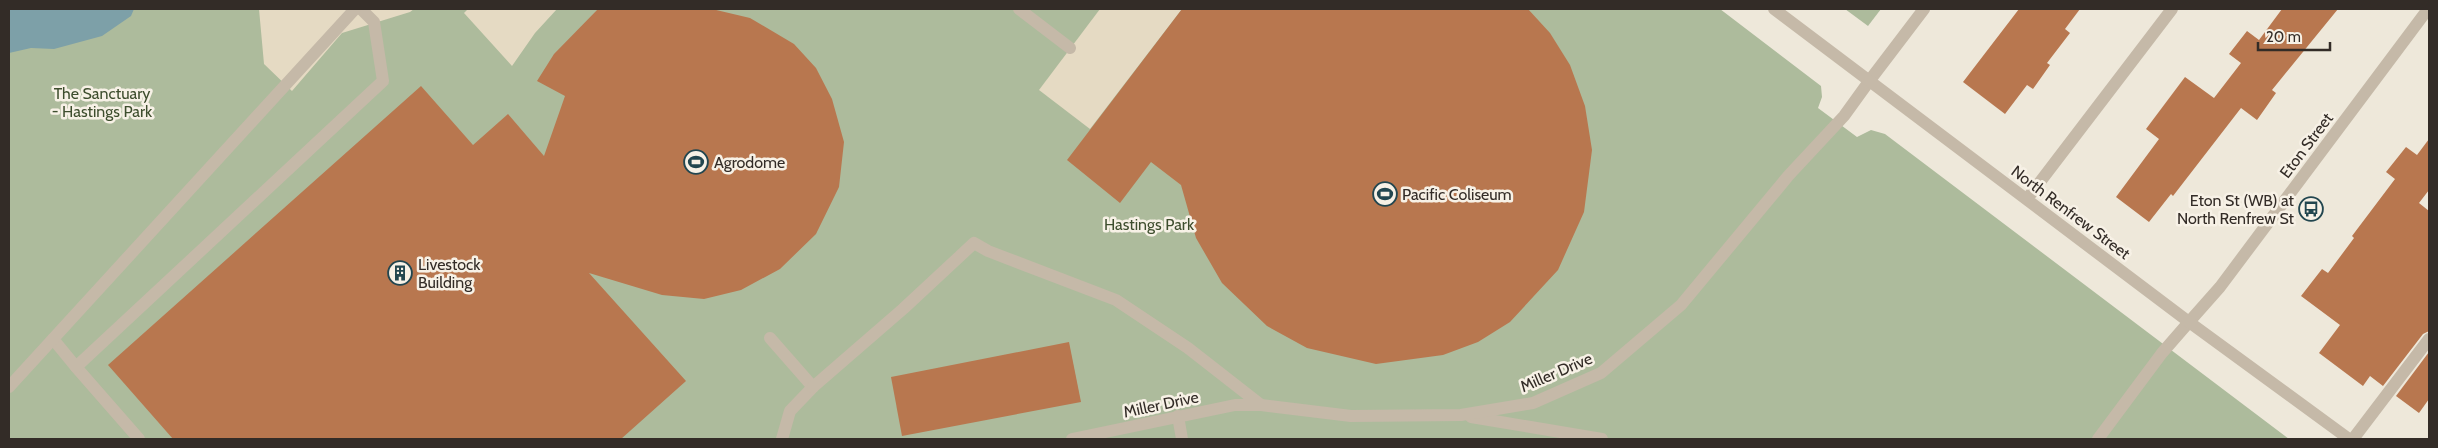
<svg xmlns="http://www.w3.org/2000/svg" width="2438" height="448" font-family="Cabin,sans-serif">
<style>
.green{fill:#adbb9c}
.plaza{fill:#e5dac3}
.water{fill:#7da0a8}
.building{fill:#b8774f}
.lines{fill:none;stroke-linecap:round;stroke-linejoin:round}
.service{stroke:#c5b9a8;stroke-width:12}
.pedestrian{stroke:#c5b9a8;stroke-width:12}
.minor{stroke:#c5b9a8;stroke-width:12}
.tertiary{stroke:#c5b9a8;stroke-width:12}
.labels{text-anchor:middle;stroke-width:5;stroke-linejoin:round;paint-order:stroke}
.park-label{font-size:16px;fill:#3e4e2e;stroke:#f7f1e6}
.street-label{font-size:16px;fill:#332c27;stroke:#f7f1e6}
.poi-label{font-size:16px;fill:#332c27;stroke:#f7f1e6;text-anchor:start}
</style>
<rect width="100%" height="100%" fill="#eee8da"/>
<g class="green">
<path d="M 9,9 L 1720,9 L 1821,86 L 1822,97 L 1818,108 L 1857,137 L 1871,130 L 1885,134 L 2289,439 L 9,439 Z"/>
<path d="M 1845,9 L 1881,9 L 1868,26 Z"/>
</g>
<g class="plaza">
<path d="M 259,9 L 414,9 L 410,12 L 342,33 L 292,91 L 264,64 Z"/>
<path d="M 468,9 L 557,9 L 535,33 L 512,66 L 464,13 Z"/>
<path d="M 1100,9 L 1182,9 L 1090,129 L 1039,90 Z"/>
</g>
<path class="water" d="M 9,9 L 134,9 L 131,16 L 102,36 L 54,49 L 31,48 L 9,53 Z"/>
<g class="building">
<path d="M 598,9 L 712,9 L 750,18 L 794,44 L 816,68 L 832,99 L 844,142 L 839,187 L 816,234 L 780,269 L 741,290 L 704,299 L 662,295 L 589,273 L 686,381 L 621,439 L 173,439 L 108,365 L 421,86 L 473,145 L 508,114 L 544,156 L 565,96 L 537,81 L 554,54 Z"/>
<path d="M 1182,9 L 1528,9 L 1550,33 L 1570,65 L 1585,106 L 1592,150 L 1584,212 L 1558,270 L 1510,322 L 1478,342 L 1443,355 L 1376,364 L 1307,348 L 1267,326 L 1222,283 L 1196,238 L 1181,185 L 1151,162 L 1120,203 L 1067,160 Z"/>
<path d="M 2019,9 L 2080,9 L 2065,29 L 2070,33 L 2047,63 L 2050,65 L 2033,89 L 2027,85 L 2005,114 L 1963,82 Z"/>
<path d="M 2282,9 L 2338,9 L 2272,90 L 2276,93 L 2257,120 L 2241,108 L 2173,196 L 2171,194 L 2149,222 L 2116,197 L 2159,139 L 2146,129 L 2185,77 L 2214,98 L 2241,63 L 2229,54 L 2247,31 L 2259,40 Z"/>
<path d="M 2429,139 L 2429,190 L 2419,203 L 2429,211 L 2429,331 L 2423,334 L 2383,386 L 2370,376 L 2363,386 L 2319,353 L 2340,325 L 2301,296 L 2322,269 L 2328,273 L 2354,238 L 2352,236 L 2395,179 L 2386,172 L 2406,147 L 2417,155 Z"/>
<path d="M 1069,342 L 1081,402 L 902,436 L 891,377 Z"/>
<path d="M 2429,352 L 2429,399 L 2419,413 L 2396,396 Z"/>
</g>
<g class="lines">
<g class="service">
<path d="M 1019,9 L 1070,48"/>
<path d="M 2027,199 L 2172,9"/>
<path d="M 770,338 L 813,387 L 790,411 L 782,439"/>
<path d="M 76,367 L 139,439"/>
<path d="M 813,387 L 903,309 L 974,243 L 988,251 L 1116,300 L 1188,348 L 1261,405"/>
<path d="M 1178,416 L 1182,439"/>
<path d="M 1471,417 L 1602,439"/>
<path d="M 1072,439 L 1235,405 L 1261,405 L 1351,416 L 1461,415 L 1533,403 L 1601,373 L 1681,305 L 1789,175 L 1844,116 L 1870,80"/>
<path d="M 2098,439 L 2162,353 L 2189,322"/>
<path d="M 2353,439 L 2429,339"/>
</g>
<g class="pedestrian">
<path d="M 53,339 L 76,367 L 383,81 L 374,22 L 361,9"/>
<path d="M 9,387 L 355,9"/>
</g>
<g class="minor">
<path d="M 1870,80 L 1924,9"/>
<path d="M 2189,322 L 2220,287 L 2428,9"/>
</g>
<path class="tertiary" d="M 1774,9 L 2189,322 L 2349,439"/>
</g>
<defs>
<g id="stadium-ring" transform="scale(1.25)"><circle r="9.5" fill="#f7f1e6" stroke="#22464f" stroke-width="1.5"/><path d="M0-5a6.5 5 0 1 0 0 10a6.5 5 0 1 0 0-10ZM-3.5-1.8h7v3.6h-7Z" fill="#22464f"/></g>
<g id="bus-ring" transform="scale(1.25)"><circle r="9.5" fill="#f7f1e6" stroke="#22464f" stroke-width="1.5"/><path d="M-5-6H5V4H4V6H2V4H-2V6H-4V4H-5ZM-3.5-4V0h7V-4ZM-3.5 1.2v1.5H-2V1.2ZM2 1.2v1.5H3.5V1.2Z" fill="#22464f"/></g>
<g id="building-ring" transform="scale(1.25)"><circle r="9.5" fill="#f7f1e6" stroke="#22464f" stroke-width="1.5"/><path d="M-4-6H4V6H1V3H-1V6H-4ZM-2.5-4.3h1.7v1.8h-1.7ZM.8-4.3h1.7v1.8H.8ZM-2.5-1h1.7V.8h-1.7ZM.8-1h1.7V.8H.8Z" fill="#22464f"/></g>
</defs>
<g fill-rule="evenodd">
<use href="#stadium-ring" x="696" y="162"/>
<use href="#stadium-ring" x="1385" y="194"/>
<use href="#bus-ring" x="2311" y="209"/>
<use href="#building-ring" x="400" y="273"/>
</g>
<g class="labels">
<g class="park-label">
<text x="102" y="99">The Sanctuary<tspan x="102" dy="18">- Hastings Park</tspan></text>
<text x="1149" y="230">Hastings Park</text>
</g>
<g class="street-label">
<text transform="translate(2306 145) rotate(-53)" y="6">Eton Street</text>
<text transform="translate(2071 212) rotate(37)" y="6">North Renfrew Street</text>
<text transform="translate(1556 372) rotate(-23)" y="6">Miller Drive</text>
<text transform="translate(1161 404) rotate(-12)" y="6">Miller Drive</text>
</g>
<g class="poi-label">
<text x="714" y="168">Agrodome</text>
<text x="1402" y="200">Pacific Coliseum</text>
<text x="2294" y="206" text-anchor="end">Eton St (WB) at<tspan x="2294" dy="18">North Renfrew St</tspan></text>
<text x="418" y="270">Livestock<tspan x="418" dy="18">Building</tspan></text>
</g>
</g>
<rect width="2438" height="448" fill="none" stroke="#332c27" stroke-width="20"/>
<path d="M2258 42v8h72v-8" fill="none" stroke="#332c27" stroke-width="2.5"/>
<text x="2266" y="42" font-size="15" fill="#332c27" stroke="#f7f1e6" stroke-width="4" paint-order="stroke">20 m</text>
</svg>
